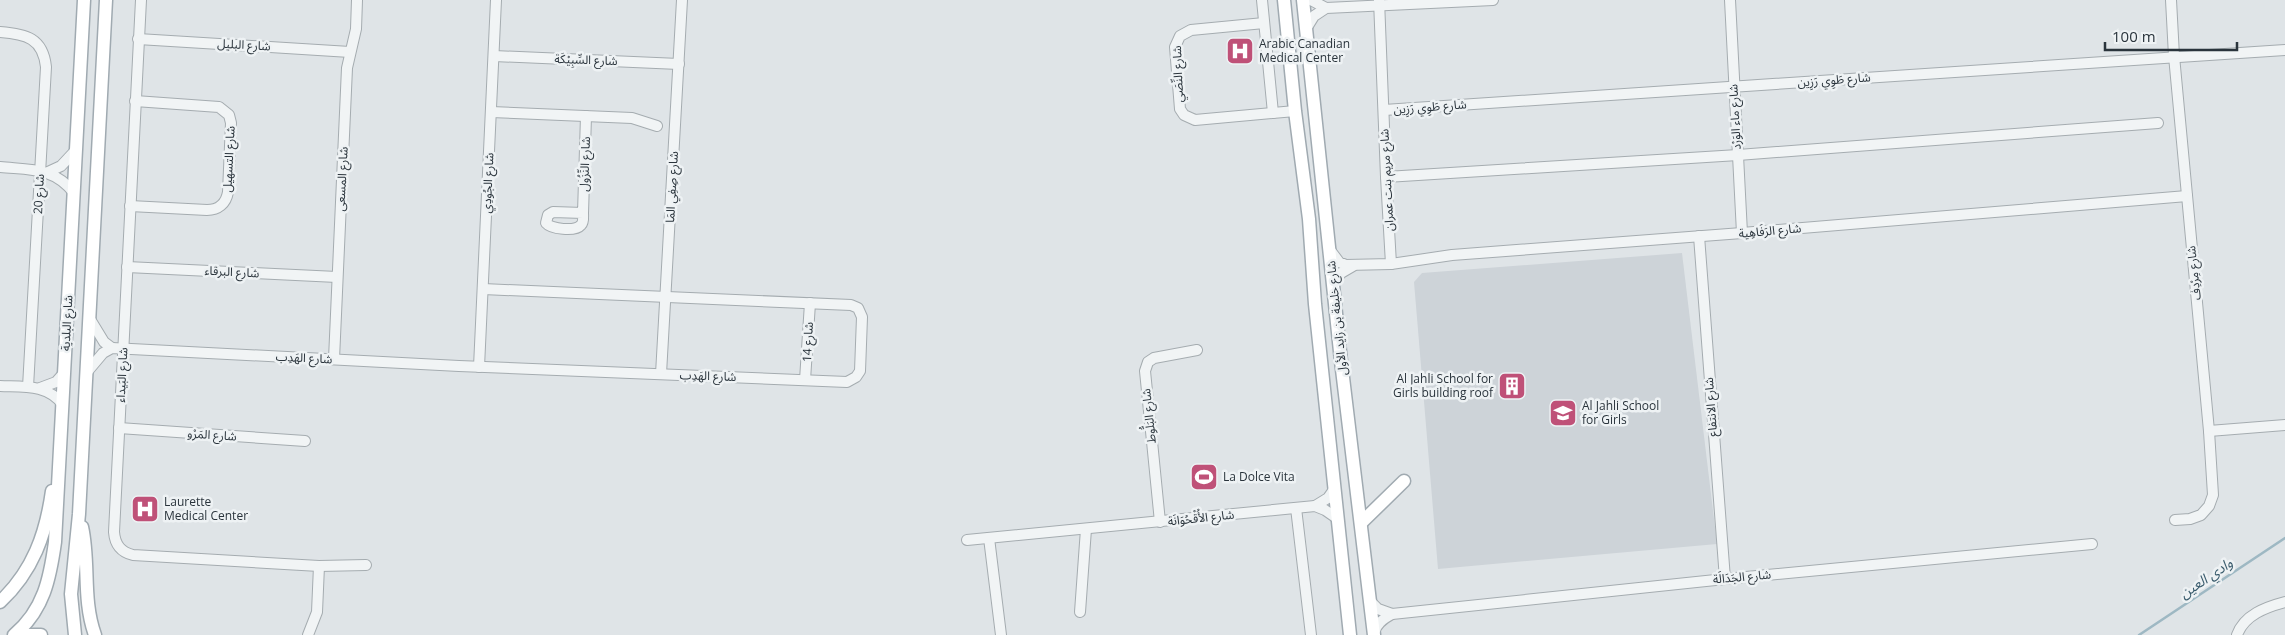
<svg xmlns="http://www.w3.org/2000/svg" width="2285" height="635" font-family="'Open Sans','Noto Sans Arabic',sans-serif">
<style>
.built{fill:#cdd3d8}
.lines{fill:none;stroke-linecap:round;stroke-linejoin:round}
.stream{stroke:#9eb8c3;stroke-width:2.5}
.minor-casing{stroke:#a5acb0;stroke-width:12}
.major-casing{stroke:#a0aab1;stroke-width:15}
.minor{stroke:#f1f4f5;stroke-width:10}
.major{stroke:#fff;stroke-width:12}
.labels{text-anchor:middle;stroke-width:5;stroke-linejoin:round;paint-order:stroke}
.poi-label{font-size:12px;fill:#2a343c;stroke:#eef2f4;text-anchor:start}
.street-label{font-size:12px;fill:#2a343c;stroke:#eef2f4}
.water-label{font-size:14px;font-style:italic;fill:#385a6b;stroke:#eef2f4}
</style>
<rect width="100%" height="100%" fill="#dfe4e7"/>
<path class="built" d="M 1682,253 L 1717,544 L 1438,569 L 1414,282 L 1422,273 Z"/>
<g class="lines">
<path class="stream" d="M 2139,635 L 2285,538"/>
<g class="minor-casing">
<g id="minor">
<path d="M 141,0 L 114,532 C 115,545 121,552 133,555 L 319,566 L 366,565"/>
<path d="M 1262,0 L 1273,113"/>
<path d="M 1311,0 L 1326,8"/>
<path d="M 1379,0 L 1386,177 L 1391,264"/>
<path d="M 1730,0 L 1742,233"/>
<path d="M 2171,0 L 2174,56 L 2209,431 L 2213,495 L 2209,506 L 2201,515 L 2190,519 L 2175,520"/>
<path d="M 1264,23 L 1191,30 L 1180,36 L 1175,47 L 1180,109 L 1184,115 L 1195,120 L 1295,111"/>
<path d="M 1306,29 L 1314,16 L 1326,8 L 1493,0"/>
<path d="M 0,32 C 26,34 43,38 46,67 L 28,387"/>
<path d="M 138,39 L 350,52"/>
<path d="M 494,56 L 679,64"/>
<path d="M 1384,110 L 2285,50"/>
<path d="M 491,112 L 632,118 L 657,126"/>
<path d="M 0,167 C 30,170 54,167 74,193"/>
<path d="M 48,172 L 61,166 L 75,151"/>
<path d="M 1386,177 L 1738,155 L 2158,123"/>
<path d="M 130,206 L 207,210 C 218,210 226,204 228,192 L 231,123 L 229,115 L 219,107 L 135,101"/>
<path d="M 583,213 L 553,212 L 548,215 L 546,223 C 551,229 575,232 581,225 C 584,222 583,217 583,213 L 586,116"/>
<path d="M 1699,236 L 1725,579"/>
<path d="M 1330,250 L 1339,262 L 1346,265 L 1391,264 L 1452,255 L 1742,233 L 2187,196"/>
<path d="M 127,267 L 337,277"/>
<path d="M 1333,284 L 1341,273 L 1353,266"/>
<path d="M 90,319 L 104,342 L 112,348"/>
<path d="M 334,359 L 347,68 L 356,29 L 357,0"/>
<path d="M 479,367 L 496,0"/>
<path d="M 87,372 L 103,353 L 112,348 L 459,366 L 847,382 L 856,377 L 860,371 L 862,317 L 858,308 L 851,305 L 483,289"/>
<path d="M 661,374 L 682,0"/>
<path d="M 805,380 L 810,303"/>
<path d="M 0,386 C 23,387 48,384 63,405"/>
<path d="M 40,388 L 56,382 L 64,373"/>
<path d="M 119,428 L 305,441"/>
<path d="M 2209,431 L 2285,425"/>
<path d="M 1315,506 L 1328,498 L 1335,488"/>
<path d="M 1296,508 L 1311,635"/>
<path d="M 1160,522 L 1145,371 L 1148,362 L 1154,358 L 1197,350"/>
<path d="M 989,538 L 1001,635"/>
<path d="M 967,540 L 1315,506 L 1325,510 L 1338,519"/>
<path d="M 1369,600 L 1378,609 L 1392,614 L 1725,579 L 2092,544"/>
<path d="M 1080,612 L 1086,529"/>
<path d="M 1374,633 C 1376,624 1383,619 1392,614"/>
<path d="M 308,635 L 317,612 L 319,566"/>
<path d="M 2237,635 C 2244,615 2266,607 2285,602"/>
</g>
</g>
<g class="major-casing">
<g id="major">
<path d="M 1284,0 L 1295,111 L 1309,219 L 1315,304 L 1350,635"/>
<path d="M 1303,0 L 1341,361 L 1374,635"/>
<path d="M 1361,523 L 1404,481"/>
<path d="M 82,527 C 90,563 82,599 95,635"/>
<path d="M 0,602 C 33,571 46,534 52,491"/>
<path d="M 14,635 C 44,610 50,578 55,542 L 84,0"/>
<path d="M 21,635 L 41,635"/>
<path d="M 75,635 L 71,594 L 79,514 L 106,0"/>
</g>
</g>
<use href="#minor" class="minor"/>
<use href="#major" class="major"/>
</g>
<defs>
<g id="hospital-square" transform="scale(1.4375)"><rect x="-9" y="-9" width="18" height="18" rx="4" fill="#bf5178" stroke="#eef2f4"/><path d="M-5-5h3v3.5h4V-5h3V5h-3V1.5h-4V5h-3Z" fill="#fff"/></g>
<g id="building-square" transform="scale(1.4375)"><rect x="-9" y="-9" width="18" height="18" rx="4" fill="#bf5178" stroke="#eef2f4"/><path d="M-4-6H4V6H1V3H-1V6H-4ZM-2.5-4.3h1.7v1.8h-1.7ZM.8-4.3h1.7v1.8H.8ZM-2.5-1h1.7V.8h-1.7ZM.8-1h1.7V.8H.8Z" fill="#fff"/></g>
<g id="school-square" transform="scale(1.4375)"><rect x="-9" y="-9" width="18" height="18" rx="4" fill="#bf5178" stroke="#eef2f4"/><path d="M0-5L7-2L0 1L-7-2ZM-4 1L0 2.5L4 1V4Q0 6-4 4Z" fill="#fff"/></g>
<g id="stadium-square" transform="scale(1.4375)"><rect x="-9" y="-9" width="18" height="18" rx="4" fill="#bf5178" stroke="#eef2f4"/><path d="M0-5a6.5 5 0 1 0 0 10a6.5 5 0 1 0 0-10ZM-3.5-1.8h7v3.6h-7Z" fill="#fff"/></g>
</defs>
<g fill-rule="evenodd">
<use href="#hospital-square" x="1240" y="51"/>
<use href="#building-square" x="1512" y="386"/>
<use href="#school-square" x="1563" y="413"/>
<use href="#stadium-square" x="1204" y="477"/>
<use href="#hospital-square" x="145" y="509"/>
</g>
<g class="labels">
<g class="poi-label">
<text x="1259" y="48">Arabic Canadian<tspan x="1259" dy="14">Medical Center</tspan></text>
<text x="1493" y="383" text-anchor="end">Al Jahli School for<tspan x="1493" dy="14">Girls building roof</tspan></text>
<text x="1582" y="410">Al Jahli School<tspan x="1582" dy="14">for Girls</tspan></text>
<text x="1223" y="481">La Dolce Vita</text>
<text x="164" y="506">Laurette<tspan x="164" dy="14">Medical Center</tspan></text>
</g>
<g class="street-label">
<text transform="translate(244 45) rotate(3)" y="4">شارع البليل</text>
<text transform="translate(586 60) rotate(2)" y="4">شارع السِّبِيْكَة</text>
<text transform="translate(1178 74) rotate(-92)" y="4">شارع النِّصَي</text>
<text transform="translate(1834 80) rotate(-4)" y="4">شارع طَوِي رَزِين</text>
<text transform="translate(1430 107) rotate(-4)" y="4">شارع طَوِي رَزِين</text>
<text transform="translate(1735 117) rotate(-93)" y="4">شارع ماء الوَرْد</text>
<text transform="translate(229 159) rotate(-87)" y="4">شارع التسهيل</text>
<text transform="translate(585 164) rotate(-88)" y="4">شارع النِّزُول</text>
<text transform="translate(342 179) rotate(-87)" y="4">شارع المسعى</text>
<text transform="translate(1387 180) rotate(-93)" y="4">شارع مريم بنت عمران</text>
<text transform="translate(488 183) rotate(-87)" y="4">شارع الجُودِي</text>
<text transform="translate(672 187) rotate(-87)" y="4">شارع صِفِي المَا</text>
<text transform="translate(39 194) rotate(-87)" y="4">شارع 20</text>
<text transform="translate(1770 231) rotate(-5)" y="4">شارع الرَفَاهِية</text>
<text transform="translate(232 272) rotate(3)" y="4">شارع البرقاء</text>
<text transform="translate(2194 273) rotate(-96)" y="4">شارع مِرْدِف</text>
<text transform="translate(1337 318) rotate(-96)" y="4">شارع خليفة بن زايد الأول</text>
<text transform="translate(67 323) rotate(-87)" y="4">شارع البلدية</text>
<text transform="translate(808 342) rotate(-87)" y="4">شارع 14</text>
<text transform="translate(304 358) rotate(3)" y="4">شارع الهَدِب</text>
<text transform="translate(122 375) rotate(-87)" y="4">شارع البَيداء</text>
<text transform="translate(708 376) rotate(2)" y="4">شارع الهَدِب</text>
<text transform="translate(1711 407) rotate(-94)" y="4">شارع الانتفاع</text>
<text transform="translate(1149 416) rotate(-96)" y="4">شارع البَلُّوط</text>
<text transform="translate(212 435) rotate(4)" y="4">شارع المَرْو</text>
<text transform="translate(1201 518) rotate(-6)" y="4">شارع الأُقْحُوَانَة</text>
<text transform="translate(1742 577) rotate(-5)" y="4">شارع الجَدَالَة</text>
</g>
<g class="water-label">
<text transform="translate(2206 578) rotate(-34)" y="5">وادي العين</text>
</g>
</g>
<path d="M2105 42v8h132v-8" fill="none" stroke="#2a343c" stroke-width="2.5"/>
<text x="2112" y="42" font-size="15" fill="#2a343c" stroke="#eef2f4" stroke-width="4" paint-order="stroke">100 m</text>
</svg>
